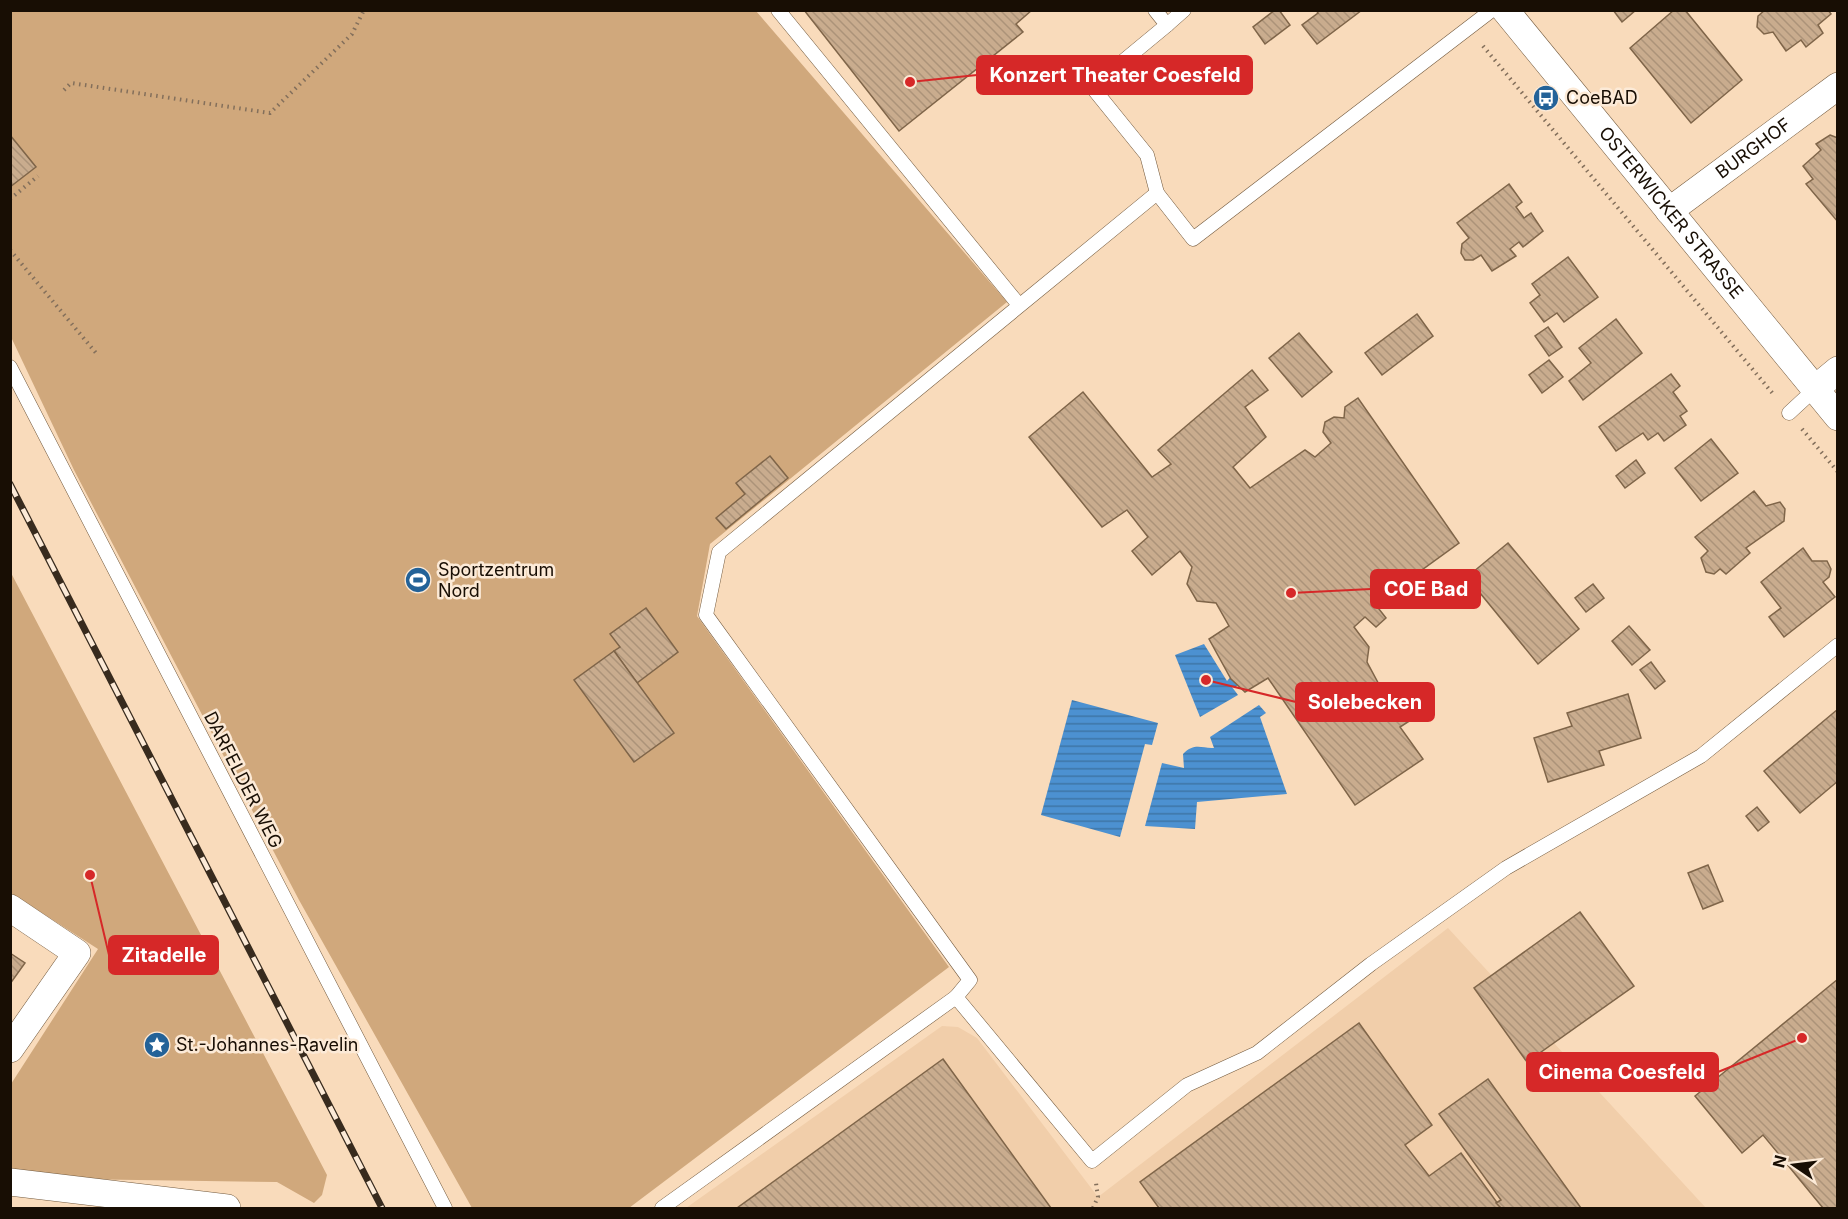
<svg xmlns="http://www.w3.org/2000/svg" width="1848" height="1219" font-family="Inter,sans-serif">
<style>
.built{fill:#f1ceaa}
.green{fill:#d0a87c}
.water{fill:url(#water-rules)}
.building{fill:url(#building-back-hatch);stroke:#7f6549;stroke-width:1.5}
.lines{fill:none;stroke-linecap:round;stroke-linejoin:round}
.service-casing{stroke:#735a3e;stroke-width:15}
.minor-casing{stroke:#735a3e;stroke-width:28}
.path{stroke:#836f5b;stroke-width:4;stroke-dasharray:1.5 4.5;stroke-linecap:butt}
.service{stroke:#fff;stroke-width:14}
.minor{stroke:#fff;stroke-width:27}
.rail-casing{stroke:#382b1e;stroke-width:7}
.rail{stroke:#fcead7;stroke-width:4.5;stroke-dasharray:14;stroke-linecap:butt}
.labels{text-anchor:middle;stroke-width:5;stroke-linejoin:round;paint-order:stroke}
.poi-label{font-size:18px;fill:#180e04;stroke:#fcead7;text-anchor:start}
.street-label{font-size:18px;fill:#180e04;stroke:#fcead7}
.leader{fill:none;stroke:#d62828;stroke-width:2}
.callout-dot{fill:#d62828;stroke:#fcead7;stroke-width:2}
.callout{fill:#d62828;stroke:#d62828;stroke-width:2}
.callout-label{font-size:20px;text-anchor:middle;font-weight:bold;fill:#fff}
</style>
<defs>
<pattern id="water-rules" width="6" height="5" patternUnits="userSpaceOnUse" patternTransform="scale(1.5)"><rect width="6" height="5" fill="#4c91d1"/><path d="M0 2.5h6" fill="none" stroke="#3e75a7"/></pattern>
<pattern id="building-back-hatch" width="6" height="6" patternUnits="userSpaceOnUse" patternTransform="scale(1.5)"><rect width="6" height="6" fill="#c9ac8e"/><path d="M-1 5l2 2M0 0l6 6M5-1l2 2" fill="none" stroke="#ac9379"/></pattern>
</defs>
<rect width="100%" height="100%" fill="#f9dbbb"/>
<path class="built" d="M 1448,928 L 1706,1208 L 686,1208 L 942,1026 L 958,1027 L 977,1038 L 1098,1197 Z"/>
<g class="green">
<path d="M 11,11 L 756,11 L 1007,302 L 710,544 L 697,616 L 949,967 L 629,1208 L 472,1208 L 299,900 L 74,470 L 11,337 Z"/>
<path d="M 10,571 L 327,1175 L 322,1195 L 314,1203 L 277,1182 L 70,1179 L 11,1170 L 11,1084 L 98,949 L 11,893 Z"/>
</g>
<g class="water">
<path d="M 1204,644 L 1227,681 L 1237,670 L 1243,677 L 1236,687 L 1232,687 L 1238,695 L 1200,717 L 1175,655 Z"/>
<path d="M 1072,700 L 1158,723 L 1152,745 L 1145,744 L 1120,837 L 1041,815 Z"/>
<path d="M 1259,705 L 1266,713 L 1260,717 L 1287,794 L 1197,802 L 1195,829 L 1145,826 L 1162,763 L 1184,768 L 1183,754 C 1195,742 1202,749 1214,748 L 1210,737 Z"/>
</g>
<g class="building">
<path d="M 804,10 L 1032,10 L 1016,24 L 1023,32 L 899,131 Z"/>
<path d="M 1275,10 L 1279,10 L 1290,25 L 1265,44 L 1253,27 Z"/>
<path d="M 1316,10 L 1362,10 L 1317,44 L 1302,25 L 1318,13 Z"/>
<path d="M 1613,10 L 1636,10 L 1622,22 Z"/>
<path d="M 1674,10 L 1685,10 L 1742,80 L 1691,123 L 1630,48 Z"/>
<path d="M 1765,10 L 1828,10 L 1831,14 L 1818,25 L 1823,33 L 1806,47 L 1801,40 L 1786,51 L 1773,32 L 1764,34 L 1757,27 L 1758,16 Z"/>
<path d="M 10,135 L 36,167 L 10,187 Z"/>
<path d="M 1830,135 L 1838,138 L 1838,222 L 1806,184 L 1813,179 L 1803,166 L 1821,150 L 1816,144 Z"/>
<path d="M 1509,184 L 1522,202 L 1516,207 L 1524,218 L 1531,213 L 1543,231 L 1523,247 L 1519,242 L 1510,249 L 1516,256 L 1492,271 L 1481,255 L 1473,260 L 1465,260 L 1461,253 L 1462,244 L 1469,238 L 1457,223 Z"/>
<path d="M 1568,257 L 1598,297 L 1564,322 L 1557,313 L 1544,322 L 1530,303 L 1540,295 L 1532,284 Z"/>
<path d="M 1417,314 L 1433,336 L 1382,375 L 1365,353 Z"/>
<path d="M 1616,319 L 1642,353 L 1583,400 L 1569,381 L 1591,363 L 1579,348 Z"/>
<path d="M 1548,327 L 1562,347 L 1549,356 L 1535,336 Z"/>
<path d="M 1299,333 L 1332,372 L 1302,397 L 1269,358 Z"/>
<path d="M 1549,360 L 1563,377 L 1542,393 L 1529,375 Z"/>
<path d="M 1252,370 L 1268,390 L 1245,407 L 1266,437 L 1233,467 L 1250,488 L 1305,450 L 1315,457 L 1331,443 L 1323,432 L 1325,422 L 1334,417 L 1344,418 L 1345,407 L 1358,398 L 1459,543 L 1375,604 L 1386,618 L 1376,627 L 1365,617 L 1354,627 L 1369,647 L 1367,662 L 1382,690 L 1393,684 L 1405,688 L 1416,705 L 1411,720 L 1400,727 L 1423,759 L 1355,805 L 1268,678 L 1245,692 L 1231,679 L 1209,639 L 1229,626 L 1216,603 L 1197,601 L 1187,584 L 1192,567 L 1180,551 L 1152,575 L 1132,551 L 1148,537 L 1127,510 L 1102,527 L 1029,437 L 1083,392 L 1152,477 L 1171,464 L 1158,450 Z"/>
<path d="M 1671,374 L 1680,386 L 1673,392 L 1687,411 L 1680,416 L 1686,425 L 1664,441 L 1658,433 L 1648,440 L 1643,433 L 1616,451 L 1599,427 Z"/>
<path d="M 1711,439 L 1738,473 L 1701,501 L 1675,468 Z"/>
<path d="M 770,456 L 788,478 L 726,529 L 716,518 L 745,494 L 736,483 Z"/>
<path d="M 1636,460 L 1645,473 L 1625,488 L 1616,476 Z"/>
<path d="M 1754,491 L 1766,506 L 1780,502 L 1785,509 L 1784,521 L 1746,548 L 1750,553 L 1726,574 L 1720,569 L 1714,574 L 1706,572 L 1701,558 L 1708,551 L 1695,537 Z"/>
<path d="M 1508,543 L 1579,629 L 1538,664 L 1467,577 Z"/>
<path d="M 1803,548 L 1812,561 L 1827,561 L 1831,569 L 1829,577 L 1823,582 L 1835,597 L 1784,637 L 1769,617 L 1781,608 L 1761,582 Z"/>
<path d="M 1593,584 L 1604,598 L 1586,612 L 1575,598 Z"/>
<path d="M 646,608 L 678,652 L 637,683 L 614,651 L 620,647 L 610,634 Z"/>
<path d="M 1629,626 L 1650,650 L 1632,665 L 1612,641 Z"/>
<path d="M 614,651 L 674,733 L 634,762 L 574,680 Z"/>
<path d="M 1651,662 L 1665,681 L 1655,689 L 1640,670 Z"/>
<path d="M 1628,694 L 1641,738 L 1599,751 L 1604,765 L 1548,782 L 1534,738 L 1572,726 L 1567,713 Z"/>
<path d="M 1838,709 L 1838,781 L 1800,813 L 1764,771 Z"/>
<path d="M 1757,807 L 1769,822 L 1758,831 L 1746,816 Z"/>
<path d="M 1708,865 L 1723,901 L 1703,909 L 1688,873 Z"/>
<path d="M 1580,912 L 1634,986 L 1527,1062 L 1474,988 Z"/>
<path d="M 10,953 L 25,963 L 10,984 Z"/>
<path d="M 1838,979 L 1838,1208 L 1823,1208 L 1763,1135 L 1742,1153 L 1695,1096 Z"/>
<path d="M 1359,1023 L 1432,1125 L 1405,1145 L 1429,1176 L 1461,1153 L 1501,1208 L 1159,1208 L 1140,1182 Z"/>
<path d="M 943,1059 L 1051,1208 L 737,1208 Z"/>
<path d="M 1488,1079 L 1581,1208 L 1501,1208 L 1496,1203 L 1501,1200 L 1439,1114 Z"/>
</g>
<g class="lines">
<g class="service-casing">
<g id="service">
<path d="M 778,10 L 1019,305"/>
<path d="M 1155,10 L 1167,25 L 1092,87 L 1147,155 L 1157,193"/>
<path d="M 1167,25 L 1184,10"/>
<path d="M 10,367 L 445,1208"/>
<path d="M 1789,413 L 1815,389"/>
<path d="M 956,997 L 970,980 L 706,615 L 719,552 L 1157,193 L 1193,239 L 1492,10"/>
<path d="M 662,1208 L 956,997 L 1092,1161 L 1187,1085 L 1257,1053 L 1371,964 L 1506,868 L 1701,756 L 1838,645"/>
</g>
</g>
<g class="minor-casing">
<g id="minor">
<path id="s1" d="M 1505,10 L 1838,417"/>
<path id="s2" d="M 1669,211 L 1838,86"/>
<path d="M 1815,389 L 1838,370"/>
<path d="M 10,908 L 77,953 L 10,1049"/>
<path d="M 10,1182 L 227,1208"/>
</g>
</g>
<g class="path">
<path d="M 1483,46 L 1774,395"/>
<path d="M 64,90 L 71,83 L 270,113 L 352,34 L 364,10"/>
<path d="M 10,199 L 38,176"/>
<path d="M 10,250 L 96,353"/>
<path d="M 1802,429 L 1838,472"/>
<path d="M 1093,1208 L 1098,1197 L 1096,1183"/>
</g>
<use href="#service" class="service"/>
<use href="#minor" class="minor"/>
<g class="rail-casing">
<path id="rail" d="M 10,484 L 382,1208"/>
</g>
<use href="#rail" class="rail"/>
</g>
<defs>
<g id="bus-disc" transform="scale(1.35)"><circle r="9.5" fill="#236298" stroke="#fcead7"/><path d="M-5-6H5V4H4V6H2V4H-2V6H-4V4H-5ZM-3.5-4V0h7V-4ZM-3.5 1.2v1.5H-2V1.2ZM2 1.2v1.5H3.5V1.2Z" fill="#fff"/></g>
<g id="stadium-disc" transform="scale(1.35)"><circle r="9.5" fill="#236298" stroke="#fcead7"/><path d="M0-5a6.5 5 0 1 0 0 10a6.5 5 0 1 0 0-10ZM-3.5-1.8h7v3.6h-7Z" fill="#fff"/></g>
<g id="sight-disc" transform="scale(1.35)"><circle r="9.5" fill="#236298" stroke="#fcead7"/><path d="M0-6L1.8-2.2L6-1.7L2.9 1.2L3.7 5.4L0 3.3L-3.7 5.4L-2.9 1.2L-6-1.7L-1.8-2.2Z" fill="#fff"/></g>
</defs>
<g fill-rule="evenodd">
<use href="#bus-disc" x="1546" y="98"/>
<use href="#stadium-disc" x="418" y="580"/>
<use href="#sight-disc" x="157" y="1045"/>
</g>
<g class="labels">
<g class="poi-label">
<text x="1566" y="104">CoeBAD</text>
<text x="438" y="576">Sportzentrum<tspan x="438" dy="21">Nord</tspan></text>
<text x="176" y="1051">St.-Johannes-Ravelin</text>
</g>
<g class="street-label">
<text dy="6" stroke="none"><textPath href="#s2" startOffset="105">BURGHOF</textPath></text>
<text dy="6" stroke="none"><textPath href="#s1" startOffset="262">OSTERWICKER STRASSE</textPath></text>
<text transform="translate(243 780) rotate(63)" y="6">DARFELDER WEG</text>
</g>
</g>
<path class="leader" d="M910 82L977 75M1291 593L1371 589M1206 680L1296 702M90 875L109 955M1802 1038L1718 1072"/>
<g class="callout-dot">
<circle cx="910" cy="82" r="6"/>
<circle cx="1291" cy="593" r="6"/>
<circle cx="1206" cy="680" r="6"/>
<circle cx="90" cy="875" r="6"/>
<circle cx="1802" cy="1038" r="6"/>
</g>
<g class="callout">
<rect x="977" y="56" width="275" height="38" rx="6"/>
<rect x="1371" y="570" width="109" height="38" rx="6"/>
<rect x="1296" y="683" width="138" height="38" rx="6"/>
<rect x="109" y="936" width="109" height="38" rx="6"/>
<rect x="1527" y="1053" width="191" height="38" rx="6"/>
</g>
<g class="callout-label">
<text x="1115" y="82">Konzert Theater Coesfeld</text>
<text x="1426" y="596">COE Bad</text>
<text x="1365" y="709">Solebecken</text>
<text x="164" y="962">Zitadelle</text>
<text x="1622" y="1079">Cinema Coesfeld</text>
</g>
<rect width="1848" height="1219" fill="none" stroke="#180e04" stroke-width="24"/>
<g transform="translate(1794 1165) rotate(284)" stroke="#fcead7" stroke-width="4.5" paint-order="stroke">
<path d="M0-4.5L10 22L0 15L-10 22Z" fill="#180e04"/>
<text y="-9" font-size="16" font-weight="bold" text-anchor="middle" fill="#180e04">N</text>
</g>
</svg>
